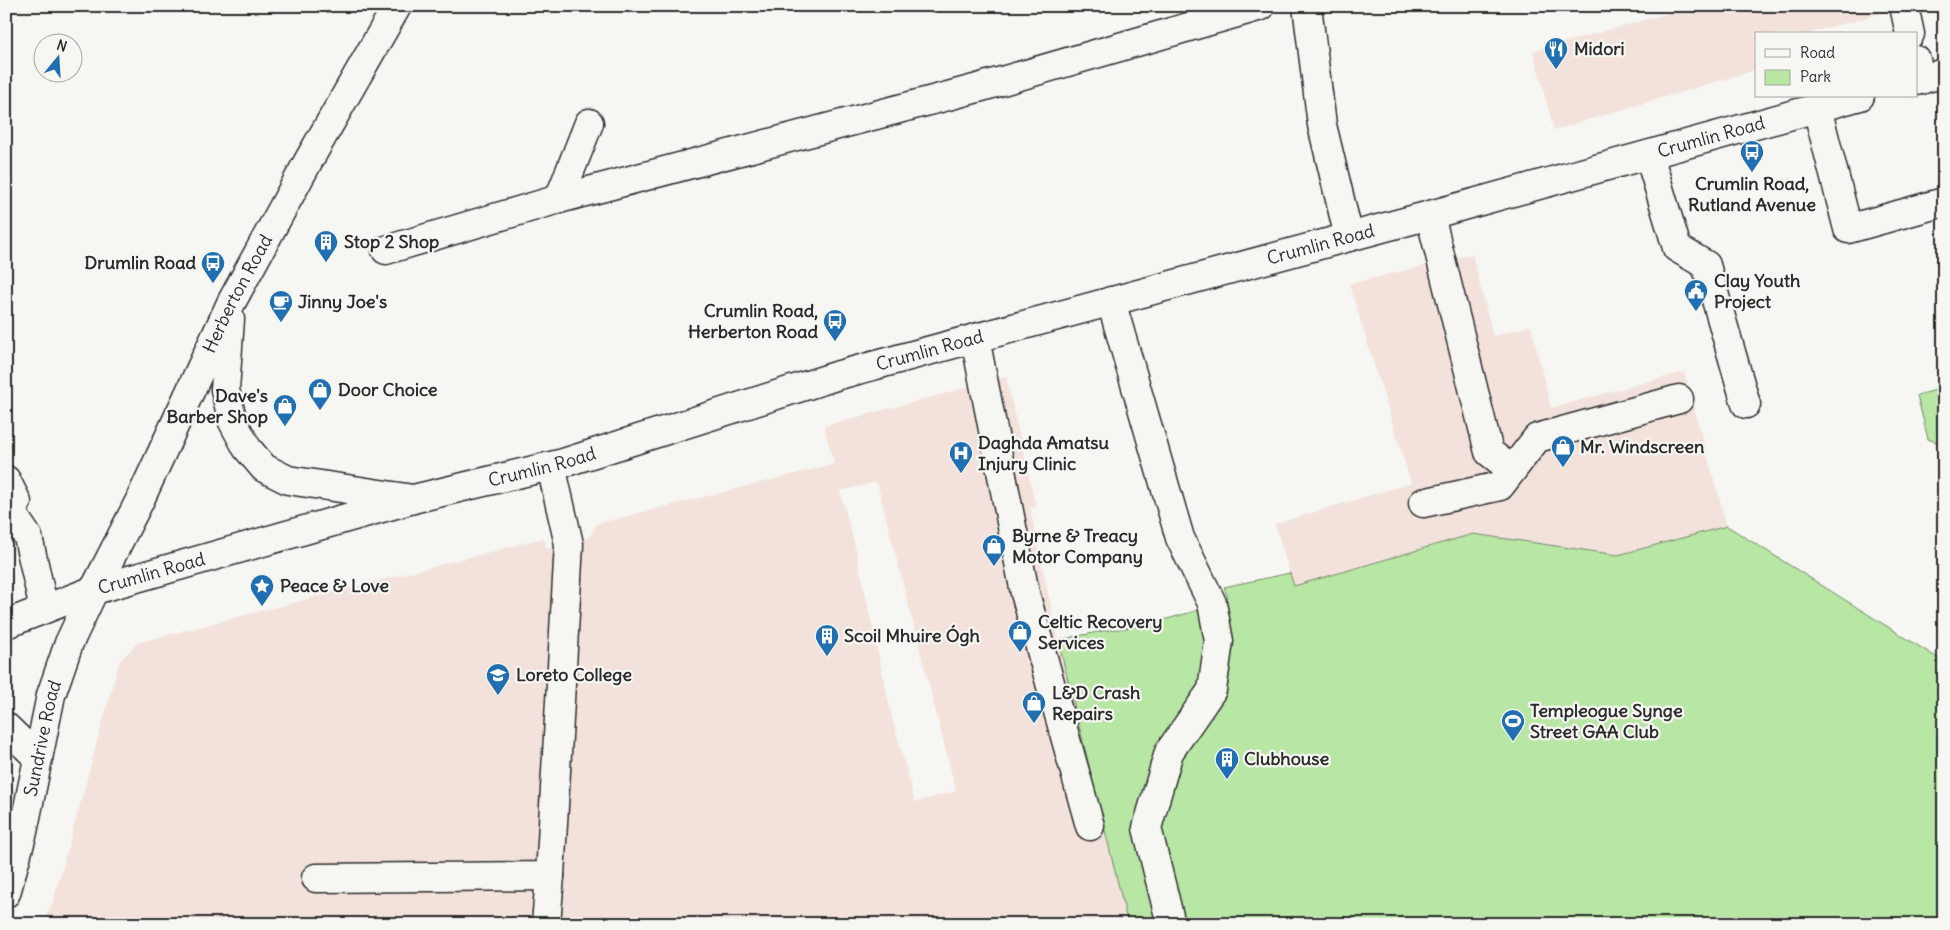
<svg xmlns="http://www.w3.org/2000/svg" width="1950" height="930" font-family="Delius,sans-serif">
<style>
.built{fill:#f3e2dc;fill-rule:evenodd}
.green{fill:#b8e6a4;stroke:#728868}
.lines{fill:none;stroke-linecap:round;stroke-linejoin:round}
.minor-casing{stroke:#2b2b2b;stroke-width:31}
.major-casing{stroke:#2b2b2b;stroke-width:31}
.minor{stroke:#f6f6f2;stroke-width:28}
.major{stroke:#f6f6f2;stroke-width:28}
.labels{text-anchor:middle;stroke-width:4.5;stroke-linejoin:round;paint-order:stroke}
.poi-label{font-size:18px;font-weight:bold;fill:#2b2b2b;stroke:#f6f6f2;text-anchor:start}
.street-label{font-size:18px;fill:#2b2b2b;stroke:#f6f6f2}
</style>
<rect width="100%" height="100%" fill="#f6f6f2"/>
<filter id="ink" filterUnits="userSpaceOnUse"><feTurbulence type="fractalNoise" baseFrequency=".02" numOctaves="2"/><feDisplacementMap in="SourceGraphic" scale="10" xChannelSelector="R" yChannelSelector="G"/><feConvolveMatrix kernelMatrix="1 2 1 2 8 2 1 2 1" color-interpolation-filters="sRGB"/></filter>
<g filter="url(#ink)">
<g class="built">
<path d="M 1695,6 L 1908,6 L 1806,34 L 1756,34 L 1756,70 L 1554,130 L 1533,51 Z"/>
<path d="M 1472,254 L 1493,336 L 1531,326 L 1551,408 L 1684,372 L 1727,526 L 1618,555 L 1473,534 L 1294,586 L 1275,524 L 1411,483 L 1349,284 Z"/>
<path d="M 1006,377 L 1036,507 L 1030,508 L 1058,640 L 1128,924 L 42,924 L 54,899 L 119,662 L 137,643 L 544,538 L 546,549 L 582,542 L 591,535 L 596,524 L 834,464 L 824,426 ZM 877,482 L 956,791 L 915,802 L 892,717 L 855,546 L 840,491 Z"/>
</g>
<g class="green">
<path d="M 1944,388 L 1944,445 L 1928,439 L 1917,395 Z"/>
<path d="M 1727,526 L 1944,662 L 1944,924 L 1128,924 L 1058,640 L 1103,631 L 1146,625 L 1199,610 L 1199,607 L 1228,598 L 1224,587 L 1290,573 L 1294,586 L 1473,534 L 1618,555 Z"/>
</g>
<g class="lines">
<g class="minor-casing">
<g id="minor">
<path d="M 1307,6 L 1322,125 L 1349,237"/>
<path d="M 1904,6 L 1910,34"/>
<path d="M 1916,60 L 1921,80"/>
<path d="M 1817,108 L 1848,229 L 1944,202"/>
<path d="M 1649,155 L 1677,248 L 1706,265 L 1746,404"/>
<path d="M 559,199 L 978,88 L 1261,6"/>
<path d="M 1430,215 L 1489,452 L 1512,470"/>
<path d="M 386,250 L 559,199 L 589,123"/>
<path d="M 1111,301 L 1180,538 L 1212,603 L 1219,641 L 1212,690 L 1169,752 L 1147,828 L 1171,924"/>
<path d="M 230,319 L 225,390 L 233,422 L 247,448 L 264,468 L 288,480 L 413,499"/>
<path d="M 975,338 L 1025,593 L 1090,826"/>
<path d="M 6,480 L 17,502 L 6,507"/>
<path d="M 1423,503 L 1500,486 L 1537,438 L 1679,399"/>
<path d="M 8,507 L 28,537 L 44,609"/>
<path d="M 6,727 L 38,758"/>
<path d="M 316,878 L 550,876 L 569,544 L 551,466"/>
<path id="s1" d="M 6,893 L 23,832 L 51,695 L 69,643 L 94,590 L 139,502 L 231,303 L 310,158 L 397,6"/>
<path d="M 546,924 L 550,876"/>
</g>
</g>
<g class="major-casing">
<g id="major">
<path d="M 1916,81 L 1944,73"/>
<path id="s2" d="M 6,624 L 94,590 L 413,499 L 563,463 L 839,375 L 1430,215 L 1860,96"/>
</g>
</g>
<use href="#minor" class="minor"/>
<use href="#major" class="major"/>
</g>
</g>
<defs>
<g id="restaurant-pin" transform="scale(1.25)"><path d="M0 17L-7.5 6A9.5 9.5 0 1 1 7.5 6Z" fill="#1f6fb2" stroke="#f6f6f2"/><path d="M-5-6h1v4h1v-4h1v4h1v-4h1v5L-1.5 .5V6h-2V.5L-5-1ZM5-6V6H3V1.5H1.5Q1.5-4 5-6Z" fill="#fff"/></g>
<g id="bus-pin" transform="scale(1.25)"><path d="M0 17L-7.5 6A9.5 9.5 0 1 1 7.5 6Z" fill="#1f6fb2" stroke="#f6f6f2"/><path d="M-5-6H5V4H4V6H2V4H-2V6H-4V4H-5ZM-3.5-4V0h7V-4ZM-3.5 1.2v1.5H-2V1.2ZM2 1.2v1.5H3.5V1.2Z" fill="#fff"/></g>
<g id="building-pin" transform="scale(1.25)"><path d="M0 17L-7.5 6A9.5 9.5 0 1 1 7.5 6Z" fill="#1f6fb2" stroke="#f6f6f2"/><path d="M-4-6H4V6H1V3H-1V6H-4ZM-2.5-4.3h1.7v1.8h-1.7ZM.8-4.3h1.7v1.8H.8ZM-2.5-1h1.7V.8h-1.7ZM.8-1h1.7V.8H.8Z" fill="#fff"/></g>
<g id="civic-pin" transform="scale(1.25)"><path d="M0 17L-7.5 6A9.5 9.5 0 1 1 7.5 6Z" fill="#1f6fb2" stroke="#f6f6f2"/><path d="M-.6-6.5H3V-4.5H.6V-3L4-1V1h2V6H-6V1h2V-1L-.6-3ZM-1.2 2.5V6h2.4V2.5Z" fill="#fff"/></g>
<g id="cafe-pin" transform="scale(1.25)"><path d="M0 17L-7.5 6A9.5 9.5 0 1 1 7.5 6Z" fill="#1f6fb2" stroke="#f6f6f2"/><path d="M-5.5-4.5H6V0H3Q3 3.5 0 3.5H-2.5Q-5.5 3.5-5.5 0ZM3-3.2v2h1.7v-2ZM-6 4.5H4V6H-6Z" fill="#fff"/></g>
<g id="shop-pin" transform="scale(1.25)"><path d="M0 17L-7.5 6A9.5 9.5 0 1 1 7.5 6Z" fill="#1f6fb2" stroke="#f6f6f2"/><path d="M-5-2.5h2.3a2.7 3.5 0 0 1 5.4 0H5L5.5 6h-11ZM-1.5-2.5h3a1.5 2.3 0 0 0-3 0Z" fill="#fff"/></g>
<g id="hospital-pin" transform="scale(1.25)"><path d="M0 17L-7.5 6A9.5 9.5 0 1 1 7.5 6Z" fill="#1f6fb2" stroke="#f6f6f2"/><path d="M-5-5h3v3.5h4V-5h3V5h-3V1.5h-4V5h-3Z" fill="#fff"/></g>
<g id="sight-pin" transform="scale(1.25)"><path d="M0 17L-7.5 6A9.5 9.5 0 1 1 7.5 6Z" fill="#1f6fb2" stroke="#f6f6f2"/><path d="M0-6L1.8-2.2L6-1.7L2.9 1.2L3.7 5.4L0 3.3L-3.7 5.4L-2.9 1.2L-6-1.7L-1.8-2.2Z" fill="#fff"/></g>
<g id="school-pin" transform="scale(1.25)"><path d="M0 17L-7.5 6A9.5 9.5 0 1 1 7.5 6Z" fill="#1f6fb2" stroke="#f6f6f2"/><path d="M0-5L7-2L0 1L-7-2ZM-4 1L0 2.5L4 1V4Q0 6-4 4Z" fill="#fff"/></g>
<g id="stadium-pin" transform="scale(1.25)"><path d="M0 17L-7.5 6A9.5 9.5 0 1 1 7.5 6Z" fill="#1f6fb2" stroke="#f6f6f2"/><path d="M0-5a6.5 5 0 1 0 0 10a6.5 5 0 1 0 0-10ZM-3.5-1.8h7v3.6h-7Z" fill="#fff"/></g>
</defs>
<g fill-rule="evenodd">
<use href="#restaurant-pin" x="1556" y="49"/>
<use href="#bus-pin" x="1752" y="152"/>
<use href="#building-pin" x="326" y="242"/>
<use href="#bus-pin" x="213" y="263"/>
<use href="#civic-pin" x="1696" y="291"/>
<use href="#cafe-pin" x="281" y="302"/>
<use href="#bus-pin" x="835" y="321"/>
<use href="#shop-pin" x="320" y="390"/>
<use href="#shop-pin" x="285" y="406"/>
<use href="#shop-pin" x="1563" y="447"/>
<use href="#hospital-pin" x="961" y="453"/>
<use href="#shop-pin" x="994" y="546"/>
<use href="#sight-pin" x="262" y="586"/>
<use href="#shop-pin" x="1020" y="632"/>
<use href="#building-pin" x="827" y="636"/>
<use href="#school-pin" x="498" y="675"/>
<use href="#shop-pin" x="1034" y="703"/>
<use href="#stadium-pin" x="1513" y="721"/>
<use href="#building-pin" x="1227" y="759"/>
</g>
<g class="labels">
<g class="poi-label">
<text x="1574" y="55">Midori</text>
<text x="1752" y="190" text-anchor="middle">Crumlin Road,<tspan x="1752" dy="21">Rutland Avenue</tspan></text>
<text x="344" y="248">Stop 2 Shop</text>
<text x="196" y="269" text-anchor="end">Drumlin Road</text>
<text x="1714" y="287">Clay Youth<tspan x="1714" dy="21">Project</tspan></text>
<text x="298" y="308">Jinny Joe's</text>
<text x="818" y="317" text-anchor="end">Crumlin Road,<tspan x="818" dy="21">Herberton Road</tspan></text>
<text x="338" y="396">Door Choice</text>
<text x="268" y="402" text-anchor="end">Dave's<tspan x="268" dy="21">Barber Shop</tspan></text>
<text x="978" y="449">Daghda Amatsu<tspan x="978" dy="21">Injury Clinic</tspan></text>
<text x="1580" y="453">Mr. Windscreen</text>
<text x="1012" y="542">Byrne &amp; Treacy<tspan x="1012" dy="21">Motor Company</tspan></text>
<text x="280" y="592">Peace &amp; Love</text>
<text x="1038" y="628">Celtic Recovery<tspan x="1038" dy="21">Services</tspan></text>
<text x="844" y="642">Scoil Mhuire Ógh</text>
<text x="516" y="681">Loreto College</text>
<text x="1052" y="699">L&amp;D Crash<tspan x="1052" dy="21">Repairs</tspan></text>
<text x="1530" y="717">Templeogue Synge<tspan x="1530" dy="21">Street GAA Club</tspan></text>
<text x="1244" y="765">Clubhouse</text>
</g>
<g class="street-label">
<text dy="6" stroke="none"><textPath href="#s2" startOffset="1774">Crumlin Road</textPath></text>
<text dy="6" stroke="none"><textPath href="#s2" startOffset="1369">Crumlin Road</textPath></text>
<text dy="6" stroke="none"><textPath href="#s1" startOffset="646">Herberton Road</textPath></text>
<text dy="6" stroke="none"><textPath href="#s2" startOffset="964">Crumlin Road</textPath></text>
<text dy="6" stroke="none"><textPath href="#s2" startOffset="559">Crumlin Road</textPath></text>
<text dy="6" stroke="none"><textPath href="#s2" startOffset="154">Crumlin Road</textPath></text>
<text dy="6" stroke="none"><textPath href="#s1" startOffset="159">Sundrive Road</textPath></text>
</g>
</g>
<rect width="1950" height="930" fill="none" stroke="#f6f6f2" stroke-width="25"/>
<rect x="12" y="12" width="1925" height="905" fill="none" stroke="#2b2b2b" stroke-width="2" filter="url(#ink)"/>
<rect x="1755" y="32" width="162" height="65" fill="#f6f6f2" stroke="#a5a5a2"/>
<rect x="1765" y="49" width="25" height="8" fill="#f6f6f2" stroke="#a5a5a2"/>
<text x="1800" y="58" font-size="15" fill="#2b2b2b">Road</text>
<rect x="1765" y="70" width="25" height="15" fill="#b8e6a4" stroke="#a5a5a2"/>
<text x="1800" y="82" font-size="15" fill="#2b2b2b">Park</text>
<g transform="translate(58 58) rotate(18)"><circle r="24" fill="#f6f6f2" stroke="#a5a5a2"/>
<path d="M0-4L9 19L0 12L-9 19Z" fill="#1f6fb2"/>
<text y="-8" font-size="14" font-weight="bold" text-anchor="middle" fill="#2b2b2b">N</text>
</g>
</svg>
